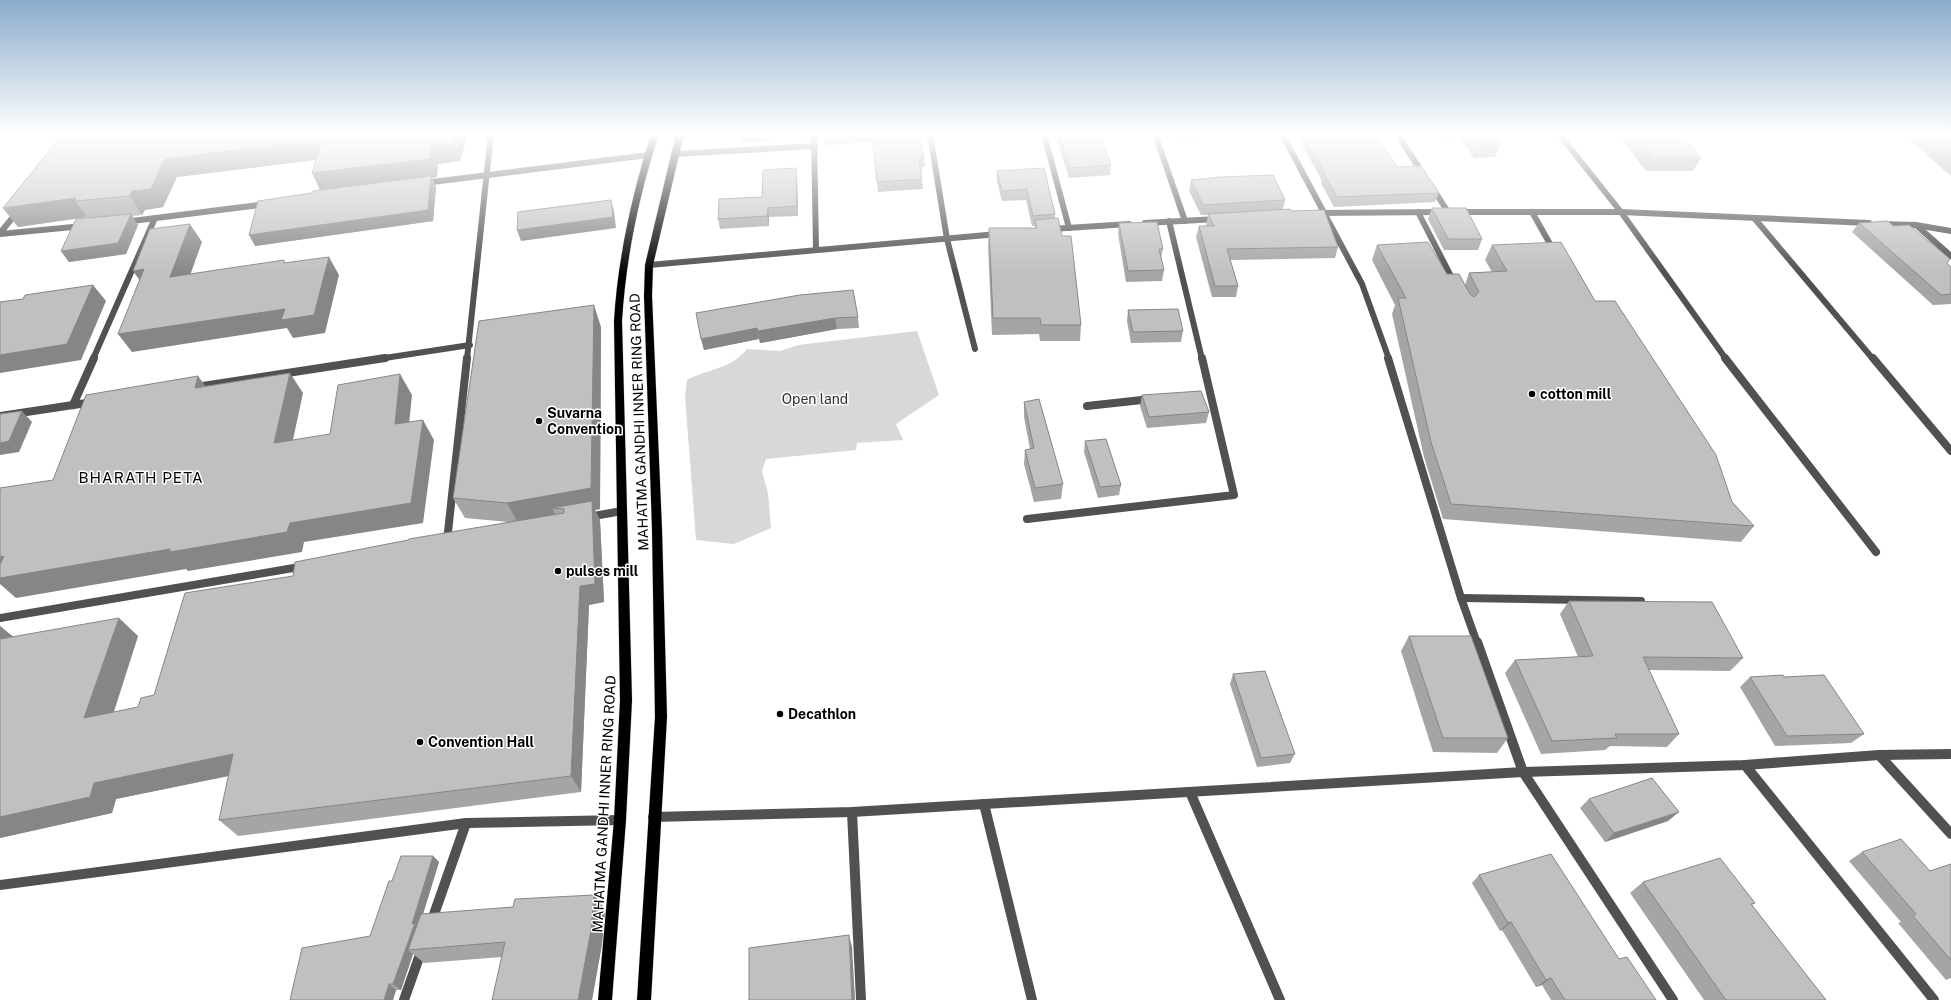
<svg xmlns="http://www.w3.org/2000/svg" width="1951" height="1000" font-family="'Public Sans',sans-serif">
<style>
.green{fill:#d8d8d8}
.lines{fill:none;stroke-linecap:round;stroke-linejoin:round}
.primary-casing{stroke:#dbdbdb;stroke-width:1}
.street-far2{stroke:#515151;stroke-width:6}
.street-far1{stroke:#515151;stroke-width:8}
.street{stroke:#515151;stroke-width:10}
.primary{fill:#000;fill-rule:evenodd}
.wall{fill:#a5a5a5}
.shaded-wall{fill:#868686}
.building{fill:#c0c0c0;stroke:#868686}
.poi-dot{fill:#000;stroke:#fff;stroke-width:1.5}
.labels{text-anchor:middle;stroke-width:3;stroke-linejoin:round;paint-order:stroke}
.poi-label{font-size:14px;font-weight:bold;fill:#000;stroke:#fff;text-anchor:start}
.park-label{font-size:14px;fill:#2f2f2f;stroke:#fff}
.street-label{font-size:14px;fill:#000;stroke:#fff}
.neighbourhood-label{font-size:15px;letter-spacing:1px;fill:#000;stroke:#fff}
</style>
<rect width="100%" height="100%" fill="#fff"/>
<path class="green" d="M 917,331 L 939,395 L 896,424 L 903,440 L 857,443 L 856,450 L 766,459 L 762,471 L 768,493 L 771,528 L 734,544 L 696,540 L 685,396 L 687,380 C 707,369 732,369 747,349 L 780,351 L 798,345 Z"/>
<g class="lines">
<g class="primary-casing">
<g id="primary">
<path d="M 651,134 L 659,134 C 639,195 626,257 622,321 L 632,700 L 626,820 L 612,1000 L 598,1000 L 614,820 L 620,700 L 614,321 C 618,257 632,195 651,134 Z"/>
<path d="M 676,134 L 684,134 L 653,265 L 652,296 L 662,529 L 667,717 L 651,1000 L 637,1000 L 655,717 L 652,529 L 644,296 L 645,265 Z"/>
</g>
</g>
<g class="street-far2">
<path d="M 814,134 L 816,250"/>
<path d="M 930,134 L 947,239 L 975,349"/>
<path d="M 1044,134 L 1069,228"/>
<path d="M 1155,134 L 1185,221"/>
<path d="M 1282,134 L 1362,284 L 1389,359"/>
<path d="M 1397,134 L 1423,174"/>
<path d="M 1559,134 L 1621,212 L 1726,359"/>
<path d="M 675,154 L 815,146"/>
<path d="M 424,183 L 648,155"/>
<path d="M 1432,187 L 1448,212"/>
<path d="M 1418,212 L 1455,284"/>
<path d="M 1457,212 L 1621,212 L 1869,223"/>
<path d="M 1532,212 L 1554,251"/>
<path d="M 1315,213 L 1441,212"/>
<path d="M 1755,219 L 1873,359"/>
<path d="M 1169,221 L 1202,359"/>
<path d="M 124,222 L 267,204"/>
<path d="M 1145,223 L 1217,219"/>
<path d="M 1880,224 L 1916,225 L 1951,231"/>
<path d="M 1916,225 L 1951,256"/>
<path d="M 1051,229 L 1129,224"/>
<path d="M 0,233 L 18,211"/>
<path d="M 0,234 L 83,226"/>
<path d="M 649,265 L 998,234"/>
<path d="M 93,359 L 155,218"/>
<path d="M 378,359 L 470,345"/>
<path d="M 467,359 L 491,134"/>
</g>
<g class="street-far1">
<path d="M 1388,358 L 1461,598 L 1477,643"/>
<path d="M 1725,358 L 1876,552"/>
<path d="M 1873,358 L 1951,451"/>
<path d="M 196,387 L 385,358"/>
<path d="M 73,405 L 94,358"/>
<path d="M 1087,406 L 1151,399"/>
<path d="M 0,416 L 93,402"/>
<path d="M 588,517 L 622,511"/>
<path d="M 1027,519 L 1234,495 L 1202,358"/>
<path d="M 447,541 L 467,358"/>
<path d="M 1461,598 L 1641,601"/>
<path d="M 0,618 L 305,566"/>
</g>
<g class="street">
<path d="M 1477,642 L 1523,772 L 1673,1000"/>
<path d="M 1879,755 L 1951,834"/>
<path d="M 1745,765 L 1934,1000"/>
<path d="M 1190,792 L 1280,1000"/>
<path d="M 984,804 L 1032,1000"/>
<path d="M 852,812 L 861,1000"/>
<path d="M 653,817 L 852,812 L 1523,772 L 1745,765 L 1879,755 L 1951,754"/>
<path d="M 0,885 L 466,823 L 620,820"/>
<path d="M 431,923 L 466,823"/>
<path d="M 404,1000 L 422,949"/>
</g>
<use href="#primary" class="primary"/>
</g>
<g class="wall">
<path d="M 63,134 L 468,134 L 460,161 L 438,164 L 437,177 L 432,178 L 436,187 L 433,221 L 255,246 L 312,193 L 320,190 L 316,160 L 177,177 L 163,207 L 145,210 L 142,215 L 132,216 L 138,225 L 126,254 L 69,262 L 61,251 L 87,218 L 87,217 L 18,227 L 3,208 Z"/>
<path d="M 741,134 L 770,134 L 770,141 L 743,143 Z"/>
<path d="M 822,134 L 919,134 L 924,157 L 925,167 L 922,167 L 922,170 L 921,170 L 922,179 L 923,189 L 878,192 L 873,142 L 824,145 Z"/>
<path d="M 1055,134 L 1100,134 L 1111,165 L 1110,175 L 1069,178 Z"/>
<path d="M 1177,134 L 1221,134 L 1221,135 L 1180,138 Z"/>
<path d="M 1296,134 L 1375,134 L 1397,167 L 1439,193 L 1435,202 L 1334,207 L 1321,183 L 1322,181 Z"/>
<path d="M 1441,134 L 1493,134 L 1501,144 L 1495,157 L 1474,158 L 1460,138 L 1444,139 Z"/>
<path d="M 1618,134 L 1680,134 L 1701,158 L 1693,171 L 1646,171 Z"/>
<path d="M 1907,134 L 1951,134 L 1951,176 L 1906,137 Z"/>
<path d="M 1044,168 L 1055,214 L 1055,218 L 1081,325 L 1080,341 L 1040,341 L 1039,334 L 992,335 L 988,245 L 989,228 L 1035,228 L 1035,226 L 1032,226 L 1026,200 L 1002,201 L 997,182 L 997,171 Z"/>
<path d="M 797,178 L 798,216 L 769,217 L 769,226 L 720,229 L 718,219 L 762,197 Z"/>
<path d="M 1191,180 L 1285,200 L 1283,209 L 1291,211 L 1338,247 L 1335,258 L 1230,260 L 1238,286 L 1236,297 L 1212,297 L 1196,237 L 1199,226 L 1207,226 L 1206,225 L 1208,215 L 1201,215 L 1189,191 Z"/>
<path d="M 1432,208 L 1482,239 L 1478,250 L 1444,250 L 1428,219 Z"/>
<path d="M 1119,223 L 1163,249 L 1161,258 L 1164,270 L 1162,281 L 1126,282 L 1118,234 Z"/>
<path d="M 1859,223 L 1893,226 L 1947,263 L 1951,267 L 1951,304 L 1933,305 L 1852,232 Z"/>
<path d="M 1377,245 L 1447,274 L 1465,285 L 1469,273 L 1492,272 L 1485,260 L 1492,245 L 1595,301 L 1732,502 L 1754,526 L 1741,542 L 1443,519 L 1424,457 L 1392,314 L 1395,305 L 1372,260 Z"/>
<path d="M 1128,310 L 1183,331 L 1181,342 L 1131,343 L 1127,321 Z"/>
<path d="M 696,313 L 858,317 L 859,328 L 837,329 L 760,343 L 759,339 L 704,350 Z"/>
<path d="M 601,327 L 600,509 L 595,510 L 600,520 L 604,602 L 589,605 L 581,792 L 238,836 L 219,820 L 229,776 L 116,799 L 112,813 L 0,838 L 0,626 L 13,637 L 138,636 L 114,712 L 138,707 L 154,695 L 293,576 L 508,522 L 465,518 L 453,498 Z"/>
<path d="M 1142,395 L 1209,412 L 1206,423 L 1147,428 L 1140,406 Z"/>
<path d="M 1024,402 L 1063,484 L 1061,499 L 1034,502 L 1024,464 L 1025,450 L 1030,449 L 1024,417 Z"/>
<path d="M 1085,441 L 1121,485 L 1119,495 L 1098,498 L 1084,452 Z"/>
<path d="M 1569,601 L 1743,658 L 1730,671 L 1649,670 L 1679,734 L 1667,747 L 1610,746 L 1605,750 L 1541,754 L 1505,673 L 1515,660 L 1578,657 L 1560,614 Z"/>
<path d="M 1409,636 L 1508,738 L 1497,753 L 1433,752 L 1401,651 Z"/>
<path d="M 1233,674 L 1295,754 L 1290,763 L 1257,767 L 1230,684 Z"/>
<path d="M 1750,677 L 1784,677 L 1864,734 L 1851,743 L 1775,746 L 1740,687 Z"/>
<path d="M 1589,799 L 1668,821 L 1605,842 L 1580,808 Z"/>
<path d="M 1862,852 L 1930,871 L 1951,864 L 1951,978 L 1946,980 L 1898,923 L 1901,922 L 1849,861 Z"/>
<path d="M 433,856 L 439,862 L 423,914 L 605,909 L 602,944 L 592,1000 L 492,1000 L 502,957 L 424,963 L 413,954 L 401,990 L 396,990 L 393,1000 L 290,1000 L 370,936 L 392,881 Z"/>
<path d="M 1479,875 L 1619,959 L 1656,1000 L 1551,1000 L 1542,985 L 1536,987 L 1502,930 L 1500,931 L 1472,883 Z"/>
<path d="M 1643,882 L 1755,903 L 1752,905 L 1826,1000 L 1704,1000 L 1630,893 Z"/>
</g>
<g class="shaded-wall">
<path d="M 455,134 L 468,134 L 460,161 L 438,164 L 437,177 L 432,178 L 436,187 L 433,221 L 255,246 L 249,235 L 321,192 L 312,173 L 430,146 Z"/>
<path d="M 322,139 L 331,158 L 177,177 L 163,207 L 145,210 L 142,215 L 130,196 L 132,191 L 165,159 Z"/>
<path d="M 796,168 L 797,178 L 798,216 L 797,206 Z"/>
<path d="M 76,198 L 75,201 L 87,217 L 18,227 L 3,208 Z"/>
<path d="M 611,200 L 614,211 L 616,228 L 521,241 L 517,230 Z"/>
<path d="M 768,208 L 769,217 L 769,226 L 767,216 Z"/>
<path d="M 131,214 L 138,225 L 126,254 L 69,262 L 61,251 Z"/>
<path d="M 190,224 L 202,242 L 183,295 L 170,277 Z"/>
<path d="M 329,257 L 339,275 L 325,333 L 293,338 L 287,328 L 132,352 L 118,334 Z"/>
<path d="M 144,269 L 146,289 L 133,271 Z"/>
<path d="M 93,285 L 106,301 L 81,360 L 0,373 L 0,355 Z"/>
<path d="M 594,305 L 601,327 L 600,509 L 595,510 L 600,520 L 604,602 L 589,605 L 581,792 L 571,776 L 564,509 L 552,508 L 556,517 L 518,523 L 507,503 Z"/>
<path d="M 835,318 L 837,329 L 760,343 L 758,331 Z"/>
<path d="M 757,328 L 759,339 L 704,350 L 701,339 Z"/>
<path d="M 290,373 L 303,393 L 288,463 L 274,443 Z"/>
<path d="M 400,374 L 412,395 L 407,444 L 395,424 Z"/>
<path d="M 198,376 L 213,396 L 195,388 Z"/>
<path d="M 22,411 L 32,422 L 19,452 L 0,455 L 0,443 Z"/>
<path d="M 423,420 L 434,440 L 423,523 L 304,542 L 302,552 L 188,571 L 186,569 L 16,598 L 0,584 L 0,557 L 290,523 Z"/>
<path d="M 119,618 L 138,636 L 106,735 L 84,718 Z"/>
<path d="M 0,626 L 21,643 L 0,646 Z"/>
<path d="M 233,754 L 252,771 L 116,799 L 112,813 L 0,838 L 0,817 L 94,783 Z"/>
<path d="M 1679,812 L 1668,821 L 1605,842 L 1614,833 Z"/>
<path d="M 433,856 L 439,862 L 419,927 L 408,950 L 413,954 L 401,990 L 393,984 Z"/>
<path d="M 594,895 L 605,909 L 602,944 L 592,1000 L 578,1000 Z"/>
<path d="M 1511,922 L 1502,930 L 1500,931 L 1508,923 Z"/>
<path d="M 849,935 L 852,947 L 855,1000 L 852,1000 Z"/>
<path d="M 1551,978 L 1542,985 L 1536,987 L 1546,980 Z"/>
<path d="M 389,984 L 396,990 L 393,1000 L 384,1000 Z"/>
</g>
<g class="building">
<path d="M 63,134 L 455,134 L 452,143 L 430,146 L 429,159 L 312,173 L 322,139 L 165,159 L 151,189 L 132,191 L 130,196 L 75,201 L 76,198 L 3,208 Z"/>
<path d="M 822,134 L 836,134 L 822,135 Z"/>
<path d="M 872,134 L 919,134 L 924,157 L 921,157 L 922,160 L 919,160 L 922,179 L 877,182 Z"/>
<path d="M 1059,134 L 1100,134 L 1111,165 L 1070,168 Z"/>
<path d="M 1303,134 L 1375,134 L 1397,167 L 1421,166 L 1439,193 L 1337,197 L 1324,173 L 1325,173 Z"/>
<path d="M 1471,134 L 1493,134 L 1501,144 L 1479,145 Z"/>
<path d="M 1634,134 L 1680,134 L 1701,158 L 1653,158 Z"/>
<path d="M 1928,134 L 1951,134 L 1951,153 Z"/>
<path d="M 796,168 L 797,206 L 768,208 L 767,216 L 718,219 L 719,199 L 762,197 L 763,170 Z"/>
<path d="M 1044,168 L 1055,214 L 1033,216 L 1027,189 L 1002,191 L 997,171 Z"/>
<path d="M 1273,175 L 1285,200 L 1203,205 L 1191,180 L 1220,177 Z"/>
<path d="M 431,176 L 428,210 L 249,235 L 258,201 L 312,193 L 313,191 Z"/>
<path d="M 611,200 L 613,217 L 517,230 L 518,212 Z"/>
<path d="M 1432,208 L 1466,208 L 1482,239 L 1448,239 Z"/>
<path d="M 1290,209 L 1291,211 L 1324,210 L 1338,247 L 1227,249 L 1238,286 L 1215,286 L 1199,226 L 1214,226 L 1208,214 Z"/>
<path d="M 131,214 L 118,243 L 61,251 L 76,219 Z"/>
<path d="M 1058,218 L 1062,236 L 1071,236 L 1081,325 L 1041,325 L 1040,318 L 993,318 L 989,228 L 1037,228 L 1035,220 Z"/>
<path d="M 1888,221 L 1893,226 L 1909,225 L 1950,259 L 1947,263 L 1951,267 L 1951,294 L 1941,295 L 1859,223 Z"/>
<path d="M 1157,222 L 1163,249 L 1159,249 L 1164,270 L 1128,271 L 1119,223 Z"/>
<path d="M 190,224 L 170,277 L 284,260 L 284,263 L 329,257 L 314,315 L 281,320 L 285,309 L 118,334 L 144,269 L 133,271 L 150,229 Z"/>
<path d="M 1428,242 L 1447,274 L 1459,274 L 1470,294 L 1474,297 L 1479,292 L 1469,273 L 1507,271 L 1492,245 L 1561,242 L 1595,301 L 1615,301 L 1716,455 L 1732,502 L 1754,526 L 1451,504 L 1431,442 L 1398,298 L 1406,298 L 1377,245 Z"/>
<path d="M 93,285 L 67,344 L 0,355 L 0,302 L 23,299 L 25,295 Z"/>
<path d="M 853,290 L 858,317 L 835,318 L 758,331 L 757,328 L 701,339 L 696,313 L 800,295 Z"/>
<path d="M 594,305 L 591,488 L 507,503 L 453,498 L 479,321 Z"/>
<path d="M 1178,309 L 1183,331 L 1133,332 L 1128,310 Z"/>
<path d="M 290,373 L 274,443 L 330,434 L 338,385 L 400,374 L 395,424 L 423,420 L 411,503 L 290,523 L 287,532 L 170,552 L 170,549 L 0,578 L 0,565 L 4,556 L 0,557 L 0,488 L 53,480 L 86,395 L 198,376 L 195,388 Z"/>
<path d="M 1201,391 L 1209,412 L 1149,417 L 1142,395 Z"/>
<path d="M 1039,399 L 1063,484 L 1035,488 L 1025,450 L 1034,448 L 1024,402 Z"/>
<path d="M 22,411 L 9,441 L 0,443 L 0,414 Z"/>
<path d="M 1106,439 L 1121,485 L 1100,487 L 1085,441 Z"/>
<path d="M 592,501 L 595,584 L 580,586 L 571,776 L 219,820 L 233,754 L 94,783 L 90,797 L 0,817 L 0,639 L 119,618 L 84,718 L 138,707 L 141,698 L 154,695 L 185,593 L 293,576 L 295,562 L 408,540 L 409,539 L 564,513 L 564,509 L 552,508 Z"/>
<path d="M 1569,601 L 1712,602 L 1743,658 L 1643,657 L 1679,734 L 1615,734 L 1617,738 L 1552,741 L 1515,660 L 1593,656 Z"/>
<path d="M 1409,636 L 1471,636 L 1508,738 L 1443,738 Z"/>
<path d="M 1265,671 L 1295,754 L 1261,758 L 1233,674 Z"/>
<path d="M 1783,675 L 1784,677 L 1824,675 L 1864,734 L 1787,736 L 1750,677 Z"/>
<path d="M 1652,778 L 1679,812 L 1614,833 L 1589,799 Z"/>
<path d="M 1901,839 L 1930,871 L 1951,864 L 1951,960 L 1913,916 L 1916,914 L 1862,852 Z"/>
<path d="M 1551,854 L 1619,959 L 1627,957 L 1656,1000 L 1565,1000 L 1551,978 L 1546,980 L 1511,922 L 1508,923 L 1479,875 Z"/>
<path d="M 401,856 L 433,856 L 412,924 L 415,923 L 393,984 L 389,984 L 384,1000 L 290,1000 L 302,948 L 370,936 L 389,881 L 392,881 Z"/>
<path d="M 1720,858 L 1755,903 L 1751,904 L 1826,1000 L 1726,1000 L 1643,882 Z"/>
<path d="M 594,895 L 591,930 L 578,1000 L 492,1000 L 505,942 L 408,950 L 421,914 L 513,907 L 515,899 Z"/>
<path d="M 849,935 L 852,1000 L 749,1000 L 749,948 Z"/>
</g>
<linearGradient id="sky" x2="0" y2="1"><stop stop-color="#8baccb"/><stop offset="0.49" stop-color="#fff"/><stop offset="1" stop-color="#fff" stop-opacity="0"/></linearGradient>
<rect width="1951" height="274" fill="url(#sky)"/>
<g class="poi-dot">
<circle cx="1532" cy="394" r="4"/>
<circle cx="539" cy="421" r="4"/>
<circle cx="558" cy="571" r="4"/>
<circle cx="780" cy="714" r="4"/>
<circle cx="420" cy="742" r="4"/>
</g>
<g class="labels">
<g class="poi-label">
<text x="1540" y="399">cotton mill</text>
<text x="547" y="418">Suvarna<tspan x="547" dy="16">Convention</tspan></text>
<text x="566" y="576">pulses mill</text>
<text x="788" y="719">Decathlon</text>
<text x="428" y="747">Convention Hall</text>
</g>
<g class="park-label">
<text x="815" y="404">Open land</text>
</g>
<g class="street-label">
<text transform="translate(639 422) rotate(-92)" y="5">MAHATMA GANDHI INNER RING ROAD</text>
<text transform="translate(604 804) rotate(-87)" y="5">MAHATMA GANDHI INNER RING ROAD</text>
</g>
<g class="neighbourhood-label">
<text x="141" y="483">BHARATH PETA</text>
</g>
</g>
</svg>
